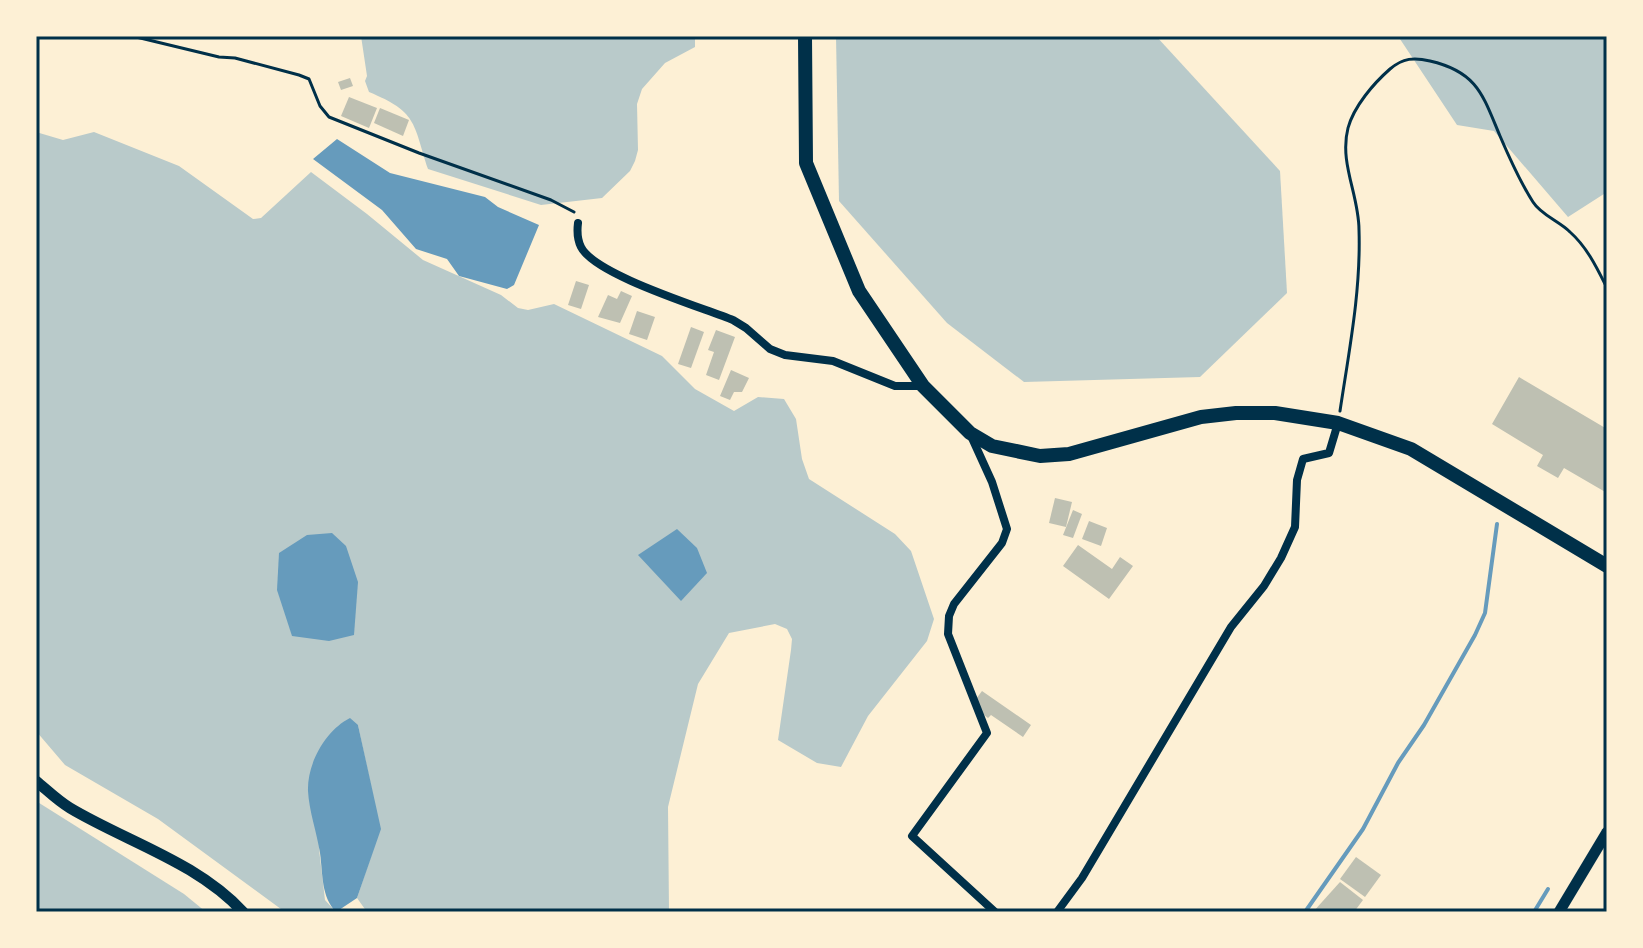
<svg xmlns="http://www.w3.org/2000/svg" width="1643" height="948" font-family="'Noto Sans',sans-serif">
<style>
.green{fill:#b9caca}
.water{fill:#669bbc}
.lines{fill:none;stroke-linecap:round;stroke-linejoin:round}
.stream{stroke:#669bbc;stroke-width:4}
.building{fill:#bec0b2}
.path{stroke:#003049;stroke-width:3}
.minor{stroke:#003049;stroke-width:8}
.tertiary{stroke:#003049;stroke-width:11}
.primary{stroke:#003049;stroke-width:14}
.neatline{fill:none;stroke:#003049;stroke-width:3}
</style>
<rect width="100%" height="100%" fill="#fdf0d5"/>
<g class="green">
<path d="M 361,36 L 695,36 L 695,47 L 665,63 L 642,89 L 637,104 L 638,150 L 635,161 L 630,171 L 602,198 L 541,205 L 428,169 C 413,122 417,112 369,92 L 365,81 L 367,76 Z"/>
<path d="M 836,36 L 1156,36 L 1280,171 L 1287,293 L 1200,377 L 1024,382 L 947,323 L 839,201 Z"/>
<path d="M 1398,36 L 1607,36 L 1607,192 L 1568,217 L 1494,131 L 1457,125 Z"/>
<path d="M 36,132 L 63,140 L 94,132 L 179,166 L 253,219 L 261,218 L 311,172 L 367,214 L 423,260 L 501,295 L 518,308 L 528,310 L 554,304 L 662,356 L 695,389 L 734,411 L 758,397 L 784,399 L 796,419 L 802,459 L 809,479 L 895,534 L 911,551 L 934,619 L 927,641 L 868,716 L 841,767 L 817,763 L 778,740 L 791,650 L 792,639 L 787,629 L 775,624 L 729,633 L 698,684 L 668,807 L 669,912 L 367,912 L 357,898 L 380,829 L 358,725 L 319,849 L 325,900 L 336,912 L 285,912 L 158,819 L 65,765 L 36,731 Z"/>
<path d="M 36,801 L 184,894 L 206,912 L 36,912 Z"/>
</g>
<g class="water">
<path d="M 337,139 L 390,173 L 485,197 L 498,207 L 539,225 L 514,285 L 507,289 L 459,276 L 447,259 L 416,249 L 382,210 L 313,159 Z"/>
<path d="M 677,529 L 697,548 L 707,573 L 681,601 L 638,555 Z"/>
<path d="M 332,533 L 346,546 L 358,582 L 354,635 L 329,641 L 292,636 L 277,590 L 279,553 L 307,535 Z"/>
<path d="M 350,718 L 358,725 L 381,829 L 357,898 L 336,912 C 321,896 323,875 320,853 C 317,833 309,811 308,791 C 307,763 326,730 350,718 Z"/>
</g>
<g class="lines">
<g class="stream">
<path d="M 1305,912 L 1363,829 L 1398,763 L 1424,725 L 1475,635 L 1485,613 L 1497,524"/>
<path d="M 1534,912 L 1548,889"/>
</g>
</g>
<g class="building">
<path d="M 350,78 L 353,86 L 341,90 L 338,82 Z"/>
<path d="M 349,97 L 377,108 L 369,128 L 341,116 Z"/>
<path d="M 380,108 L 409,120 L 403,136 L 374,123 Z"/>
<path d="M 576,281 L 589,285 L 581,309 L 568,305 Z"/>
<path d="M 621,291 L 632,296 L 620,323 L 598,317 L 608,295 L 617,299 Z"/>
<path d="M 637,311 L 655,317 L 647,340 L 629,334 Z"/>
<path d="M 691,327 L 704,332 L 691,368 L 678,364 Z"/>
<path d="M 716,330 L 735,337 L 719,380 L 706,375 L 714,352 L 708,350 Z"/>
<path d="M 731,370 L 749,378 L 742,392 L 734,392 L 730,400 L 720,396 Z"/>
<path d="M 1519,377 L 1607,429 L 1607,493 L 1564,468 L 1558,478 L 1537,466 L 1543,455 L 1492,424 Z"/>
<path d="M 1055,498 L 1072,502 L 1066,527 L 1049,523 Z"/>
<path d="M 1073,510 L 1082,514 L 1073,538 L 1063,535 Z"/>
<path d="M 1089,521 L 1107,528 L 1101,546 L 1082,539 Z"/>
<path d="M 1078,545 L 1112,569 L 1120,557 L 1133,566 L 1109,599 L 1063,566 Z"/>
<path d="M 982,691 L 1031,725 L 1023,737 L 991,715 L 988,718 L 980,712 L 976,699 Z"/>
<path d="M 1356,857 L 1381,875 L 1365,897 L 1340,879 Z"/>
<path d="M 1340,882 L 1363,900 L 1354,912 L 1313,912 Z"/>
</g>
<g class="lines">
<g class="path">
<path d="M 132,36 L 219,57 L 235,58 L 299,75 L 309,79 L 320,106 L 329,117 L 419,153 L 551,200 L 574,212"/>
<path d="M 1340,411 C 1349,351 1361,291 1359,230 C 1359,195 1339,163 1348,128 C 1354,106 1374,83 1390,69 C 1403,58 1414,57 1430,61 C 1478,72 1483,96 1500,136 C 1509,157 1520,182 1533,202 C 1541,215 1559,221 1570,232 C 1587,247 1597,268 1607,288"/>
</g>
<g class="minor">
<path d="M 578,223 C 577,231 577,239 581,247 C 595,275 701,307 733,320 L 746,328 L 770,349 L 785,355 L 833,361 L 895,386 L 922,386"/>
<path d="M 972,438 L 992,482 L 1007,529 L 1002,543 L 954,604 L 949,616 L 948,634 L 987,733 L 912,836 L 995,912"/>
<path d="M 1057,912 L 1082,878 L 1231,627 L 1264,586 L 1281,558 L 1295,527 L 1297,480 L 1303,459 L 1329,453 L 1338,423"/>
</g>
<g class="tertiary">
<path d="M 36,781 C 47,790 58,801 70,808 C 127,842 197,862 243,912"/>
<path d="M 1559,912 L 1607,832"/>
</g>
<path class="primary" d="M 805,36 L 806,163 L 859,291 L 923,386 L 970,433 L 992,446 L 1040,456 L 1069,454 L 1201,417 L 1236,413 L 1275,413 L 1338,423 L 1411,449 L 1607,566"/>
</g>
<rect width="1643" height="948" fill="none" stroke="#fdf0d5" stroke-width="76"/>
<rect x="38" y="38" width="1567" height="872" class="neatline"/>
</svg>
